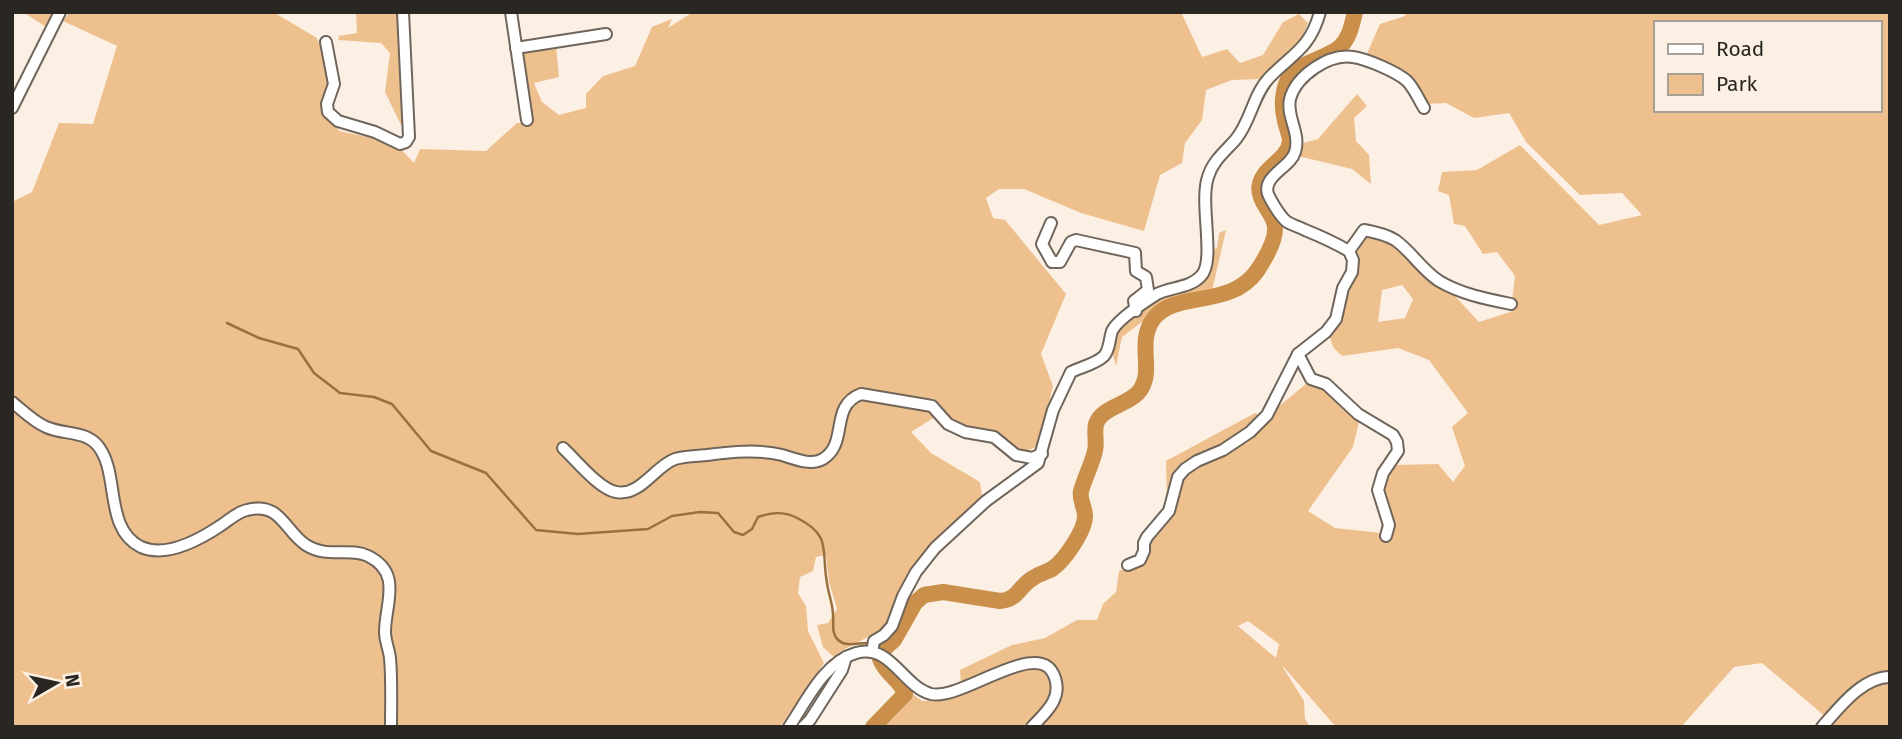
<svg xmlns="http://www.w3.org/2000/svg" width="1902" height="739" font-family="'Fira Sans',sans-serif">
<style>
.green{fill:#eec08e;fill-rule:evenodd}
.lines{fill:none;stroke-linecap:round;stroke-linejoin:round}
.stream{stroke:#9a703e;stroke-width:2.5}
.river{stroke:#ca904b;stroke-width:16}
.minor-casing{stroke:#6f655a;stroke-width:14}
.minor{stroke:#fff;stroke-width:10}
</style>
<rect width="100%" height="100%" fill="#fcf0e4"/>
<g class="green">
<path d="M 28,12 L 54,12 L 46,27 L 26,14 Z"/>
<path d="M 70,12 L 273,12 L 317,38 L 333,78 L 324,109 L 339,131 L 395,143 L 414,163 L 420,149 L 486,151 L 517,123 L 531,122 L 521,52 L 556,46 L 559,77 L 534,83 L 542,102 L 559,115 L 586,108 L 586,94 L 603,76 L 635,66 L 652,27 L 672,19 L 668,28 L 693,12 L 1181,12 L 1202,57 L 1227,49 L 1240,63 L 1263,55 L 1283,22 L 1299,14 L 1308,23 L 1300,41 L 1261,79 L 1232,80 L 1206,90 L 1202,120 L 1185,143 L 1182,163 L 1160,175 L 1144,231 L 1081,213 L 1024,189 L 999,189 L 986,198 L 993,218 L 1005,220 L 1066,294 L 1041,354 L 1053,386 L 1039,446 L 1023,452 L 995,433 L 954,425 L 933,398 L 924,401 L 935,417 L 911,432 L 931,453 L 980,482 L 982,497 L 912,568 L 885,628 L 843,650 L 834,657 L 823,647 L 817,625 L 828,623 L 837,609 L 829,582 L 826,555 L 816,557 L 813,571 L 800,577 L 798,593 L 806,606 L 808,631 L 824,663 L 780,727 L 12,727 L 12,202 L 32,192 L 59,123 L 93,124 L 117,46 L 63,21 Z"/>
<path d="M 320,12 L 400,12 L 405,119 L 401,125 L 385,92 L 390,53 L 381,43 L 338,40 L 339,36 L 357,33 L 356,14 Z"/>
<path d="M 1406,12 L 1890,12 L 1890,727 L 1831,727 L 1833,723 L 1762,663 L 1734,667 L 1681,727 L 1336,727 L 1281,664 L 1304,701 L 1305,719 L 1310,727 L 881,727 L 911,693 L 922,701 L 942,700 L 961,683 L 960,670 L 1012,645 L 1045,638 L 1077,620 L 1097,620 L 1103,604 L 1116,592 L 1119,571 L 1146,560 L 1147,542 L 1183,477 L 1197,467 L 1248,440 L 1277,408 L 1307,383 L 1325,388 L 1359,422 L 1353,447 L 1308,511 L 1335,528 L 1381,533 L 1383,489 L 1395,465 L 1438,464 L 1453,482 L 1465,466 L 1452,427 L 1468,413 L 1429,360 L 1398,348 L 1342,356 L 1333,347 L 1329,334 L 1354,253 L 1365,233 L 1389,240 L 1413,265 L 1454,295 L 1479,322 L 1513,311 L 1512,301 L 1515,276 L 1497,252 L 1483,254 L 1465,226 L 1454,224 L 1449,195 L 1438,191 L 1442,172 L 1477,170 L 1520,145 L 1599,225 L 1642,215 L 1622,193 L 1580,195 L 1526,142 L 1509,113 L 1474,118 L 1446,103 L 1426,104 L 1402,71 L 1366,56 L 1380,24 L 1405,16 ZM 1655,23 L 1879,23 L 1879,110 L 1655,110 ZM 1402,285 L 1413,299 L 1405,318 L 1378,322 L 1382,290 ZM 1248,621 L 1279,644 L 1276,658 L 1238,626 Z"/>
<path d="M 1357,94 L 1367,106 L 1354,118 L 1356,141 L 1369,155 L 1371,184 L 1352,169 L 1298,156 L 1303,143 L 1318,139 Z"/>
<path d="M 1226,230 L 1212,291 C 1188,298 1158,301 1145,326 L 1142,322 L 1122,337 L 1116,366 L 1112,352 L 1117,330 L 1159,298 L 1200,284 L 1209,272 L 1212,250 L 1217,248 L 1219,233 Z"/>
<path d="M 1255,413 L 1261,416 L 1230,442 L 1196,458 L 1167,505 L 1166,461 Z"/>
</g>
<g class="lines">
<g class="stream">
<path d="M 227,323 L 259,338 L 298,349 L 314,373 L 340,393 L 374,397 L 392,404 L 431,451 L 486,473 L 536,530 L 578,534 L 648,529 L 672,516 L 700,512 L 718,513 L 734,532 L 743,535 L 752,529 L 758,517 C 773,512 785,511 799,519 C 832,536 821,551 827,583 C 828,593 833,604 833,615 C 834,624 831,633 838,640 C 847,648 859,642 869,643"/>
<path d="M 876,644 L 888,644"/>
</g>
<g class="river">
<path d="M 884,649 L 894,640 L 915,603 L 924,595 L 943,592 L 1000,601 C 1018,600 1019,586 1033,578 C 1039,574 1046,572 1052,569 C 1064,561 1085,531 1085,516 C 1085,507 1079,500 1081,491 C 1085,477 1092,464 1095,451 C 1097,442 1094,432 1096,424 C 1102,406 1131,405 1141,389 C 1154,368 1136,342 1154,318 C 1177,290 1230,309 1257,271 C 1265,259 1279,236 1274,222 C 1270,210 1256,198 1260,184 C 1264,166 1288,160 1290,141 C 1290,135 1286,127 1285,121 C 1282,109 1282,96 1286,84 C 1293,62 1327,60 1341,46 C 1350,37 1352,24 1355,12"/>
<path d="M 873,727 L 905,694 C 901,680 885,674 880,659"/>
</g>
<g class="minor-casing">
<g id="minor">
<path d="M 511,12 L 527,120"/>
<path d="M 326,42 L 334,84 L 327,104 L 328,112 L 338,121 L 375,132 L 400,144 L 406,142 L 409,137 L 403,12"/>
<path d="M 516,48 L 606,34"/>
<path d="M 12,108 L 60,12"/>
<path d="M 1051,223 L 1042,244 L 1052,262 L 1060,262 L 1071,242 L 1076,240 L 1135,253 L 1136,271 L 1146,277 L 1148,290 L 1134,301 L 1136,311"/>
<path d="M 1349,251 L 1364,230 C 1375,232 1385,234 1395,240 C 1410,250 1422,270 1439,281 C 1461,294 1486,299 1511,304"/>
<path d="M 1298,354 L 1311,379 L 1326,384 L 1358,414 L 1393,435 L 1397,442 L 1398,451 L 1383,473 L 1378,490 L 1389,525 L 1386,536"/>
<path d="M 12,402 C 23,411 34,422 46,427 C 66,436 90,429 102,452 C 118,480 106,530 141,547 C 166,558 199,540 220,526 C 228,521 237,512 247,510 C 281,501 285,532 306,545 C 328,559 349,547 368,556 C 403,573 385,604 385,632 C 385,641 389,649 390,658 C 392,680 391,704 391,727"/>
<path d="M 563,448 C 576,460 599,489 616,492 C 640,497 655,466 675,459 C 684,456 697,456 707,455 C 731,452 759,449 782,455 C 795,459 811,466 823,459 C 849,443 829,406 861,394 L 932,406 L 948,424 L 965,432 L 994,437 L 1016,455 L 1032,458 L 1042,454"/>
<path d="M 1128,565 L 1140,560 L 1144,551 L 1144,543 L 1147,537 L 1169,511 L 1178,477 L 1185,469 L 1197,461 L 1223,450 L 1250,432 L 1267,415 L 1298,354 L 1326,332 L 1336,319 L 1343,288 L 1352,272 L 1353,260 L 1349,251 C 1335,243 1320,236 1305,230 C 1300,227 1291,225 1286,221 C 1280,216 1271,201 1268,194 C 1262,176 1291,167 1295,152 C 1301,133 1286,117 1290,99 C 1296,76 1329,53 1353,57 C 1367,59 1397,72 1407,81 C 1414,88 1419,100 1424,108"/>
<path d="M 872,652 L 874,641 L 884,635 L 892,626 L 903,596 L 916,572 L 935,548 L 986,501 L 1038,463 L 1053,410 L 1071,372 C 1081,367 1096,364 1104,356 C 1110,349 1109,340 1112,331 C 1117,320 1146,301 1157,294 C 1171,287 1190,288 1201,276 C 1216,261 1199,203 1208,177 C 1213,160 1226,151 1236,139 C 1251,121 1253,95 1269,78 C 1292,54 1310,49 1320,12"/>
<path d="M 789,727 C 806,702 824,662 856,653 C 891,643 902,686 931,694 C 963,701 1041,634 1055,678 C 1062,699 1046,712 1032,727"/>
<path d="M 803,727 L 810,720 L 842,670 L 846,657"/>
<path d="M 1822,727 C 1839,708 1862,677 1890,677"/>
</g>
</g>
<use href="#minor" class="minor"/>
</g>
<rect width="1902" height="739" fill="none" stroke="#2a2621" stroke-width="28"/>
<rect x="1654" y="21" width="228" height="91" fill="#fcf0e4" stroke="#a89f96" stroke-width="2"/>
<rect x="1668" y="44" width="35" height="10" fill="#ffffff" stroke="#a89f96" stroke-width="2"/>
<text x="1716" y="56" font-size="21" fill="#2a2621">Road</text>
<rect x="1668" y="74" width="35" height="21" fill="#eec08e" stroke="#a89f96" stroke-width="2"/>
<text x="1716" y="91" font-size="21" fill="#2a2621">Park</text>
<g transform="translate(56 683) rotate(81)" stroke="#fcf0e4" stroke-width="5" paint-order="stroke">
<path d="M0-5L12 26L0 18L-12 26Z" fill="#2a2621"/>
<text y="-10" font-size="19" font-weight="bold" text-anchor="middle" fill="#2a2621">N</text>
</g>
</svg>
